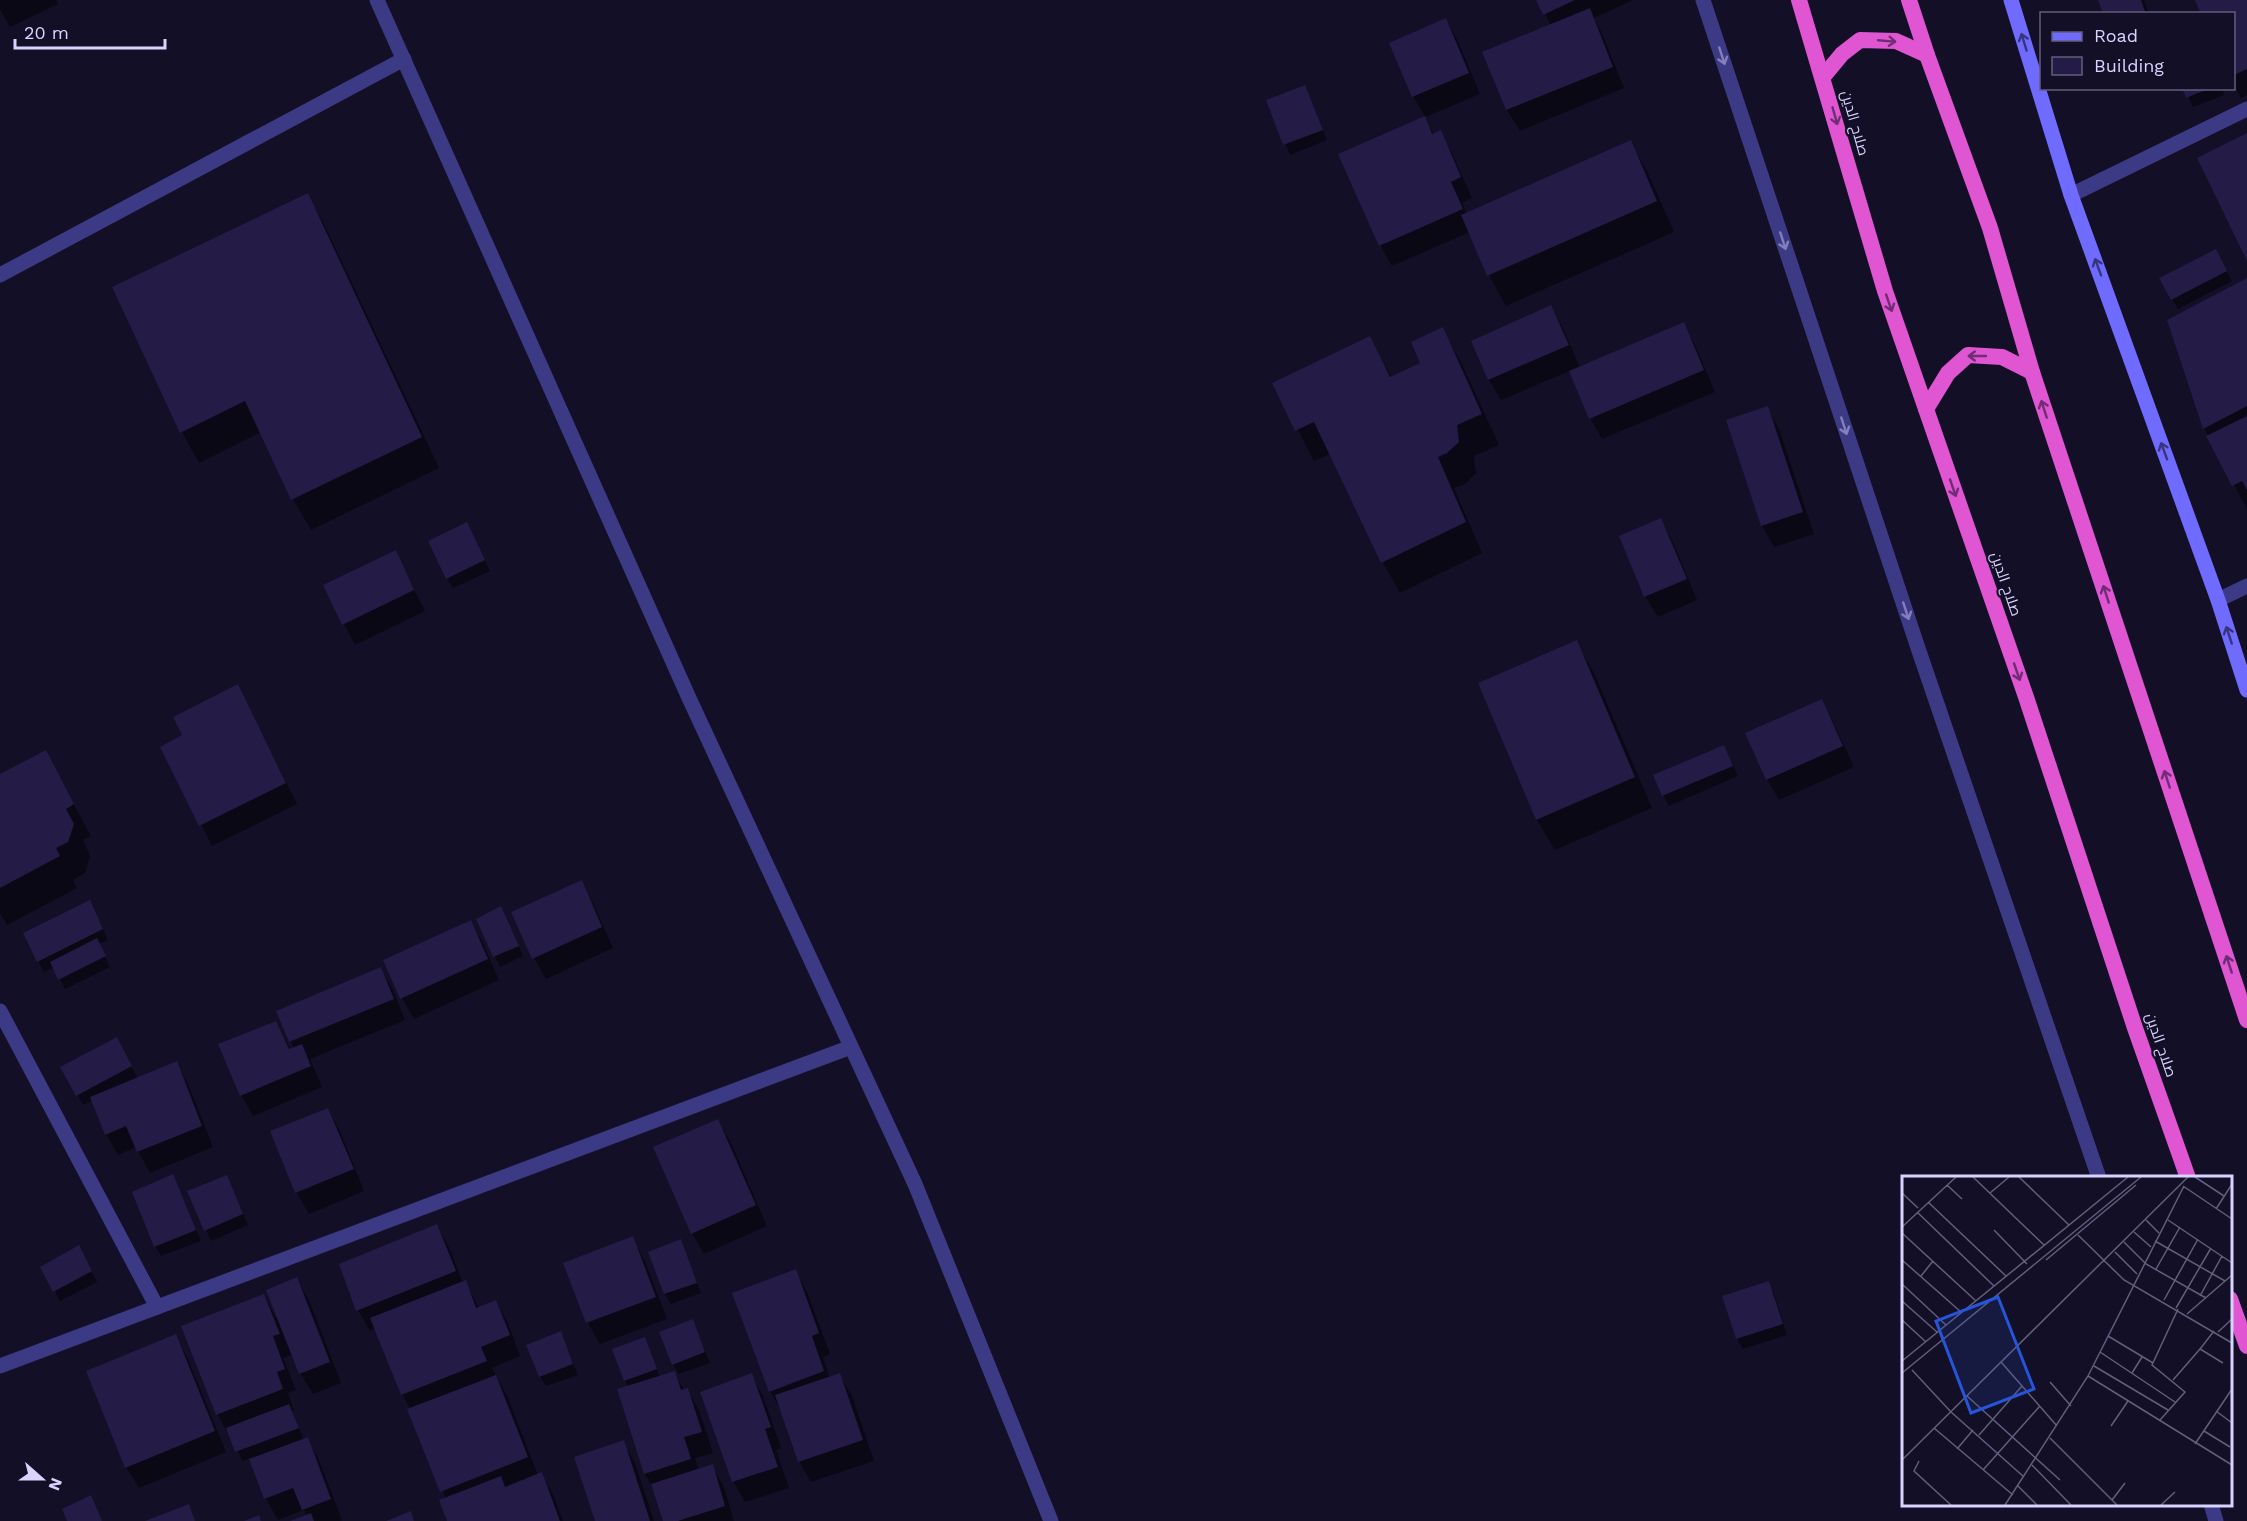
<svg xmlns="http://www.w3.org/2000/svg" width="2247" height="1521" font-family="'Work Sans',Cairo,sans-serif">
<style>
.shadow{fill:#0007}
.building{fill:#241b47}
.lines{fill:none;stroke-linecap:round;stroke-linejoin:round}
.minor{stroke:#3d3a85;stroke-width:15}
.tertiary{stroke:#3d3a85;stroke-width:15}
.secondary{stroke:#6f6bff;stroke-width:15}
.trunk{stroke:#e055d1;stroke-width:16}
.oneway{stroke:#6f2e73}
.oneway2{stroke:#38347d}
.oneway3{stroke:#837fbc}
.labels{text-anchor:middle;stroke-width:4.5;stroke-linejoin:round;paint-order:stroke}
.street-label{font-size:15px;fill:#d9d4ff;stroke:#130f26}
.inset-road{fill:none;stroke:#625e7d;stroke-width:1.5}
.view{fill:#2655da;fill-opacity:0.15;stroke:#2655da;stroke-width:3}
.inset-edge{fill:none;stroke:#d9d4ff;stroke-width:3}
</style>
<rect width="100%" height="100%" fill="#130f26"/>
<g class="shadow">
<path d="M 0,0 L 56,0 L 58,4 L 10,27 L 0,9 Z"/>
<path d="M 1538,0 L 1633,0 L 1594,18 L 1601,31 L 1624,88 L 1520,131 L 1507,110 L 1484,53 L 1551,26 Z"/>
<path d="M 2100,0 L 2144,0 L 2149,14 L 2104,14 Z"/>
<path d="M 2197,0 L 2247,0 L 2247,95 L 2241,98 L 2234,85 L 2234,14 Z"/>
<path d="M 1446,20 L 1458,41 L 1480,94 L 1425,117 L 1413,96 Z"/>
<path d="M 1305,86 L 1327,140 L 1290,155 L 1268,101 Z"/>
<path d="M 2184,88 L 2222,88 L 2224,95 L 2193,107 Z"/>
<path d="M 1424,118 L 1434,135 L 1440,132 L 1452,153 L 1472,198 L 1462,203 L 1467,215 L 1630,142 L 1648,173 L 1674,232 L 1506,306 L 1489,275 L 1470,232 L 1392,266 L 1380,245 Z"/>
<path d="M 307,195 L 325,226 L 439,468 L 311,530 L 293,499 L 261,432 L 199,463 L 182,432 Z"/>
<path d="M 2221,261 L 2232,281 L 2178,309 L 2172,299 Z"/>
<path d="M 2247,279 L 2247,509 L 2204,428 L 2168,321 Z"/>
<path d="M 1551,307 L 1563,328 L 1580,368 L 1683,324 L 1695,345 L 1715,392 L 1602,439 L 1590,418 L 1570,371 L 1501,400 L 1489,380 L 1473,342 Z"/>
<path d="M 1442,329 L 1460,360 L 1499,445 L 1474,456 L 1476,473 L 1465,484 L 1454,488 L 1482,553 L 1400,593 L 1383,563 L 1330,454 L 1314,461 L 1274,384 L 1369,338 L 1392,378 L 1422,363 Z"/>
<path d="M 1767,408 L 1779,429 L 1814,534 L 1774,547 L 1762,526 L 1728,421 Z"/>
<path d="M 1660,520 L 1672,540 L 1697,600 L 1658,617 L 1645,596 Z"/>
<path d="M 472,534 L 490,571 L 453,588 L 447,578 Z"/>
<path d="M 395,552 L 425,611 L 355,645 L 325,586 Z"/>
<path d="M 1576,642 L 1594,673 L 1652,808 L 1555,850 L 1537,820 L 1480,684 Z"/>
<path d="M 238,686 L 297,804 L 212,846 L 162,747 L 184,736 Z"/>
<path d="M 1821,701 L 1833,722 L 1854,767 L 1779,800 L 1767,779 Z"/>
<path d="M 1724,747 L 1738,776 L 1669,806 L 1663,795 Z"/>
<path d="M 45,752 L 91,836 L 83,840 L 90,856 L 85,873 L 73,880 L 77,888 L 7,925 L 0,913 L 0,776 Z"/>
<path d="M 581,882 L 593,903 L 613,948 L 546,979 L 534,958 Z"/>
<path d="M 95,912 L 108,940 L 99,944 L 110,967 L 65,989 L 54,967 L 44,972 L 38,961 Z"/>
<path d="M 506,918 L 523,956 L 500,967 L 478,919 Z"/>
<path d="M 471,922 L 483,943 L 499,980 L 414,1019 L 402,998 L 385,961 Z"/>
<path d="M 381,969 L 393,990 L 405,1020 L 310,1059 L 322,1087 L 253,1116 L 241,1095 L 276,1023 L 291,1050 L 294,1049 L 278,1012 Z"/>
<path d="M 122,1049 L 138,1079 L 176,1063 L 188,1084 L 213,1147 L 150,1173 L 136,1147 L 118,1155 L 106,1134 L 93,1100 L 83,1105 L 63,1067 Z"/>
<path d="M 328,1110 L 340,1131 L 364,1191 L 309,1214 L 297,1193 L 272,1132 Z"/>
<path d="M 717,1120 L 730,1141 L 767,1226 L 704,1254 L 692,1233 Z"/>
<path d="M 172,1176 L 201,1241 L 161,1256 L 155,1246 Z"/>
<path d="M 226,1177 L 248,1225 L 211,1241 L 189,1192 Z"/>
<path d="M 437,1226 L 449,1247 L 463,1283 L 465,1282 L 479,1308 L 496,1302 L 508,1323 L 520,1356 L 492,1368 L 508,1398 L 538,1475 L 541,1474 L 553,1494 L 563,1521 L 449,1521 L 446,1499 L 411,1410 L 402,1394 L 376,1328 L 370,1331 L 358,1310 Z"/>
<path d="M 632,1238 L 644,1259 L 667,1319 L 600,1344 L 588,1323 L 565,1264 Z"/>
<path d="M 680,1241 L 701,1293 L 671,1304 L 665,1294 L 650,1253 Z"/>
<path d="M 84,1257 L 97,1282 L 60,1301 L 42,1267 Z"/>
<path d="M 795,1271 L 807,1292 L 830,1354 L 823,1357 L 830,1378 L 839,1375 L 852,1396 L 874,1461 L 811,1482 L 799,1461 L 782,1413 L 770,1391 Z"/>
<path d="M 296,1279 L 309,1300 L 341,1383 L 313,1394 L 300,1373 L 293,1354 L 283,1358 L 296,1390 L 288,1393 L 294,1411 L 292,1411 L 304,1440 L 307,1439 L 319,1460 L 342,1520 L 340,1521 L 293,1521 L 307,1516 L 304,1510 L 278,1520 L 266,1499 L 250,1458 L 243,1461 L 218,1415 L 183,1327 L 264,1295 L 276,1318 Z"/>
<path d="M 1768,1283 L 1774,1293 L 1787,1335 L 1743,1349 L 1737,1339 L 1724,1297 Z"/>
<path d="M 692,1320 L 710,1363 L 679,1374 L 673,1364 Z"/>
<path d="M 560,1333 L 578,1375 L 546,1386 L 540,1376 Z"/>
<path d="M 175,1336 L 187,1357 L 226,1452 L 139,1488 L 126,1467 L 88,1372 Z"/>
<path d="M 644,1339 L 660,1377 L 674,1373 L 684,1390 L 687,1389 L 699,1410 L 713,1453 L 695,1458 L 699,1470 L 712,1466 L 724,1487 L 734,1521 L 664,1521 L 654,1489 L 645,1474 L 619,1390 L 629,1387 L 625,1381 Z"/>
<path d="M 751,1375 L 763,1396 L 781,1448 L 776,1450 L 789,1488 L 745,1502 L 733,1481 Z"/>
<path d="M 623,1442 L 635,1463 L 654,1521 L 596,1521 Z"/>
</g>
<g class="building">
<path d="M 1536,0 L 1575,0 L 1543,15 Z"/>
<path d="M 2098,0 L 2141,0 L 2146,14 L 2103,14 Z"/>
<path d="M 2195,0 L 2247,0 L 2247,69 L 2234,75 L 2234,14 L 2201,14 Z"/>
<path d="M 1590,8 L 1613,67 L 1506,110 L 1482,52 Z"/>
<path d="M 1446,18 L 1469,73 L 1412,97 L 1389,43 Z"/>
<path d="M 1305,85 L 1323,130 L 1283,145 L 1266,100 Z"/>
<path d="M 2182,88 L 2208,88 L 2208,89 L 2186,98 Z"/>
<path d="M 1425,116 L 1432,134 L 1441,130 L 1461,177 L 1451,182 L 1463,209 L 1379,246 L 1338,154 Z"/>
<path d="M 2247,133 L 2247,261 L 2197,158 Z"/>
<path d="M 1631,140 L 1657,201 L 1487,276 L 1461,215 Z"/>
<path d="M 308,193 L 422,437 L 291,500 L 245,401 L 180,433 L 112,287 Z"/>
<path d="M 2216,249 L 2227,271 L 2171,300 L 2159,278 Z"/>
<path d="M 2247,278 L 2247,406 L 2203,429 L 2167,320 Z"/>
<path d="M 1551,305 L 1569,345 L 1488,380 L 1471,341 Z"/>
<path d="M 1684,322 L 1704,370 L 1589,419 L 1569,371 Z"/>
<path d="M 1443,327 L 1482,414 L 1457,425 L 1459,442 L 1447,453 L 1438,457 L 1466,522 L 1381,563 L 1314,422 L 1295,431 L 1272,383 L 1370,336 L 1390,377 L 1420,363 L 1411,342 Z"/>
<path d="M 1768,406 L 1803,512 L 1761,526 L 1726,420 Z"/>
<path d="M 2247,416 L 2247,490 L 2242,481 L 2232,486 L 2206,436 Z"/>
<path d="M 1661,518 L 1687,579 L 1644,597 L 1619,536 Z"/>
<path d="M 467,522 L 485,560 L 446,579 L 428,541 Z"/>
<path d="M 396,550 L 414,590 L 342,625 L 323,585 Z"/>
<path d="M 1577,640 L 1635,777 L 1536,820 L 1478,683 Z"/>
<path d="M 238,684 L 286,783 L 199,826 L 160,747 L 182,735 L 173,717 Z"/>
<path d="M 1822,699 L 1843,746 L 1766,780 L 1745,733 Z"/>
<path d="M 1724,745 L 1733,766 L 1662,796 L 1653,775 Z"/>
<path d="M 46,750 L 74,804 L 66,809 L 74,824 L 68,842 L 56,848 L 60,856 L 0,888 L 0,774 Z"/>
<path d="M 582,880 L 602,927 L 532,959 L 511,912 Z"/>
<path d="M 90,900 L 103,929 L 37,962 L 23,933 Z"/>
<path d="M 501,906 L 519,946 L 493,957 L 476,919 Z"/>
<path d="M 471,920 L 488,959 L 400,999 L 383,960 Z"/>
<path d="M 97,938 L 106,956 L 58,980 L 50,962 Z"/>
<path d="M 381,967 L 394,999 L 289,1042 L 276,1011 Z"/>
<path d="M 276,1021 L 289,1049 L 302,1044 L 311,1066 L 240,1096 L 218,1044 Z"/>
<path d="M 117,1037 L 132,1066 L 76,1096 L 60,1067 Z"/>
<path d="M 177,1061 L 202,1126 L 137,1152 L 126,1126 L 105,1135 L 90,1097 Z"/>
<path d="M 328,1108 L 354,1169 L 295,1193 L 270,1131 Z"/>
<path d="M 718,1119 L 756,1205 L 691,1234 L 653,1147 Z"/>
<path d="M 173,1174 L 196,1230 L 154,1247 L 132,1192 Z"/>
<path d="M 227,1175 L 243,1214 L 204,1231 L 187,1191 Z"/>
<path d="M 437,1224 L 456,1271 L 356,1311 L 339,1264 Z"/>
<path d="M 633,1236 L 656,1297 L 586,1323 L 563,1263 Z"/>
<path d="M 681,1239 L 697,1283 L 664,1294 L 648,1252 Z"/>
<path d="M 79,1245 L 92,1271 L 53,1292 L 40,1267 Z"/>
<path d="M 796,1269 L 819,1333 L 812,1336 L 824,1371 L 769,1392 L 732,1293 Z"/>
<path d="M 297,1277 L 330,1362 L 299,1374 L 266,1290 Z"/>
<path d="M 466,1280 L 476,1308 L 496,1300 L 510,1335 L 481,1347 L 487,1361 L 401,1395 L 370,1318 Z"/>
<path d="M 1769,1281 L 1783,1324 L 1736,1339 L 1722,1296 Z"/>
<path d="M 264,1294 L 280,1334 L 273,1336 L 285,1369 L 277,1372 L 283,1389 L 216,1415 L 181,1326 Z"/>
<path d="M 693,1319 L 705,1352 L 672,1365 L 659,1332 Z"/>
<path d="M 561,1331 L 573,1364 L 539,1377 L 526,1345 Z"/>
<path d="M 176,1334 L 215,1431 L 125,1468 L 86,1371 Z"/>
<path d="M 645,1337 L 657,1369 L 624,1381 L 612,1349 Z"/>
<path d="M 675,1371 L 681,1390 L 688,1388 L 702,1432 L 684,1437 L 691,1459 L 644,1474 L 617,1389 Z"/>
<path d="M 752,1373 L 771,1427 L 765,1429 L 778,1467 L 732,1482 L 700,1392 Z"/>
<path d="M 840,1373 L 863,1440 L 798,1462 L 775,1395 Z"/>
<path d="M 496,1375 L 528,1457 L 440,1492 L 407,1409 Z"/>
<path d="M 289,1404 L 299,1428 L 235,1452 L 226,1428 Z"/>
<path d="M 308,1437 L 331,1499 L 302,1510 L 293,1488 L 264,1499 L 249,1459 Z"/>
<path d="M 624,1440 L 650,1521 L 595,1521 L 574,1457 Z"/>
<path d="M 713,1464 L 725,1506 L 678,1521 L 663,1521 L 651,1484 Z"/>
<path d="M 542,1472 L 560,1521 L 447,1521 L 439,1500 L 501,1476 L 505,1487 Z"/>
<path d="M 91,1495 L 102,1521 L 67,1521 L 62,1509 Z"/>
<path d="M 189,1504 L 195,1521 L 145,1521 Z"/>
<path d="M 411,1511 L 414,1521 L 386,1521 Z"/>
<path d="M 311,1513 L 314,1521 L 290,1521 Z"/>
<path d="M 259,1515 L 261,1521 L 244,1521 Z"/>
</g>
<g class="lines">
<g class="minor">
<path d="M 377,0 L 689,698 L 915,1184 L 1051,1521"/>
<path d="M 2071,195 L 2247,109"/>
<path d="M 0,275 L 404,59"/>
<path d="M 2218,600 L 2247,586"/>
<path d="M 0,1011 L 157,1307"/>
<path d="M 0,1366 L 851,1047"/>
</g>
<g class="tertiary">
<path d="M 1703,0 L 1918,648 L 2099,1178"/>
<path d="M 2211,1504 L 2216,1521"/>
</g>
<path class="secondary" d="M 2011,0 L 2071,195 L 2218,600 L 2247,690"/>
<g class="trunk">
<path d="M 1799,0 L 1885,291 L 2026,697 L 2135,1028 L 2188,1178"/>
<path d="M 1909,0 L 1927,55 L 1990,228 L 2032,372 L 2247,1020"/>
<path d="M 1823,77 L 1842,54 L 1860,40 L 1896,41 L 1927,55"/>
<path d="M 1926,409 L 1948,373 L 1968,355 L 2002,357 L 2032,372"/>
<path d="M 2230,1299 L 2247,1346"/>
</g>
</g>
<defs><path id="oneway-shaft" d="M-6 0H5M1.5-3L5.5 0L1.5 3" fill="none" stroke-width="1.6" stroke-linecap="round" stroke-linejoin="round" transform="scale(1.5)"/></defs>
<g class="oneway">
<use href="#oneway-shaft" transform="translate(1887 41) rotate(5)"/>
<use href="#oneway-shaft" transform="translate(1835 116) rotate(74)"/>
<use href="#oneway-shaft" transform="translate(1889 303) rotate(71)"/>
<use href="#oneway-shaft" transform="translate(1977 356) rotate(180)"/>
<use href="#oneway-shaft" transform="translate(2044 409) rotate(-108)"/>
<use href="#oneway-shaft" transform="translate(1953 488) rotate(71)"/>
<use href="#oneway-shaft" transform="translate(2106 594) rotate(-108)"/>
<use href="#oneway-shaft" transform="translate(2017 672) rotate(71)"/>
<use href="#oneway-shaft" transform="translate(2167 779) rotate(-108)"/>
<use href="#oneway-shaft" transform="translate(2229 964) rotate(-108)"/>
</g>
<g class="oneway2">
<use href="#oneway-shaft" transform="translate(2024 42) rotate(-107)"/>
<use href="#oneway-shaft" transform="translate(2098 267) rotate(-110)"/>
<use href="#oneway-shaft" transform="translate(2164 451) rotate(-110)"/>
<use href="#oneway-shaft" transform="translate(2229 635) rotate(-108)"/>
</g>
<g class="oneway3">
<use href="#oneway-shaft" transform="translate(1722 56) rotate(72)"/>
<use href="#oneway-shaft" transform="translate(1783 241) rotate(72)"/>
<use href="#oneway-shaft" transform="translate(1844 426) rotate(72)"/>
<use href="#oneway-shaft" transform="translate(1906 611) rotate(72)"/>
</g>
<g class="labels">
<g class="street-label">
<text transform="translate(1855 123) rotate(74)" y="5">صلاح الدين</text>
<text transform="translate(2006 584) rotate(71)" y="5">صلاح الدين</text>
<text transform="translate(2161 1045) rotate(71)" y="5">صلاح الدين</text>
</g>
</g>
<g transform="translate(1902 1176)">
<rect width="330" height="330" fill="#130f26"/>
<path class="inset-road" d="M 71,1 L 142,69M 117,1 L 167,49M 293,1 L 322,20M 45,9 L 60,23M 281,10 L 330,43M 0,17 L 16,32M 88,17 L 107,1M 26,26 L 104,100M 314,33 L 330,8M 15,36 L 92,110M 244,44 L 257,57M 266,44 L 330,87M 0,51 L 54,1M 92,54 L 125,88M 232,56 L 249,71M 0,57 L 74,125M 176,59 L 222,104 L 330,167M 253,65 L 323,105M 222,66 L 244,88 L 304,122M 213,76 L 235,98M 0,84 L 59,136M 144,84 L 234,9M 254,93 L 278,51M 19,100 L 31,85M 0,108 L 44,149M 298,120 L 320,80M 262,124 L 296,63M 0,125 L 35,156M 274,132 L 309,72M 285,138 L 330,99M 0,144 L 24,166M 312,155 L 298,173 L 321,187M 316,156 L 330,143M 206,160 L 251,187M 198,176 L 273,226M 0,185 L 226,1M 99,186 L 155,250M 192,190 L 266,234M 10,194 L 49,236 L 122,301M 0,197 L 239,1M 230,197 L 240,181M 186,200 L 330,289M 271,204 L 298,173M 148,206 L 169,230M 65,220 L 158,304M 314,235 L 330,247M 258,244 L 283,216 L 250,189 L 276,133M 209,250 L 226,225M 32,252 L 111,319M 302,255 L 328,271M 77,259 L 120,210M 148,262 L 215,329M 293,268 L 330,213M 55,273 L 71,254M 0,284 L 286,1M 17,285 L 12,295 L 49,329M 130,289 L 169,329M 81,294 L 138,230M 116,310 L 135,329M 210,324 L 223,307M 103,329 L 186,200 L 282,10M 259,329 L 273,316"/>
<path class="view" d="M 96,121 L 132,213 L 69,237 L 34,145 Z"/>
<rect width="330" height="330" class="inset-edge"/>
</g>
<rect x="2040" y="12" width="195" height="78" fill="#130f26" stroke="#625e7d" stroke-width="1.5"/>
<rect x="2052" y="32" width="30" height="9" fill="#6f6bff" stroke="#625e7d" stroke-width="1.5"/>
<text x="2094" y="42" font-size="18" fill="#d9d4ff">Road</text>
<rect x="2052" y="57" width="30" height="18" fill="#241b47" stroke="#625e7d" stroke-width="1.5"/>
<text x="2094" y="72" font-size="18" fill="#d9d4ff">Building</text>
<g transform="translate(42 1479) rotate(111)" stroke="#130f26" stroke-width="4.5" paint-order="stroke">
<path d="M0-4.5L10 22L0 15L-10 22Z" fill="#d9d4ff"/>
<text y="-9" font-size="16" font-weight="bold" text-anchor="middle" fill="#d9d4ff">N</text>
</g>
<path d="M15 39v9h150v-9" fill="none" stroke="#d9d4ff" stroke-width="3"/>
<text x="24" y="39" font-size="18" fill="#d9d4ff" stroke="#130f26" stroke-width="4.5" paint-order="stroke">20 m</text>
</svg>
